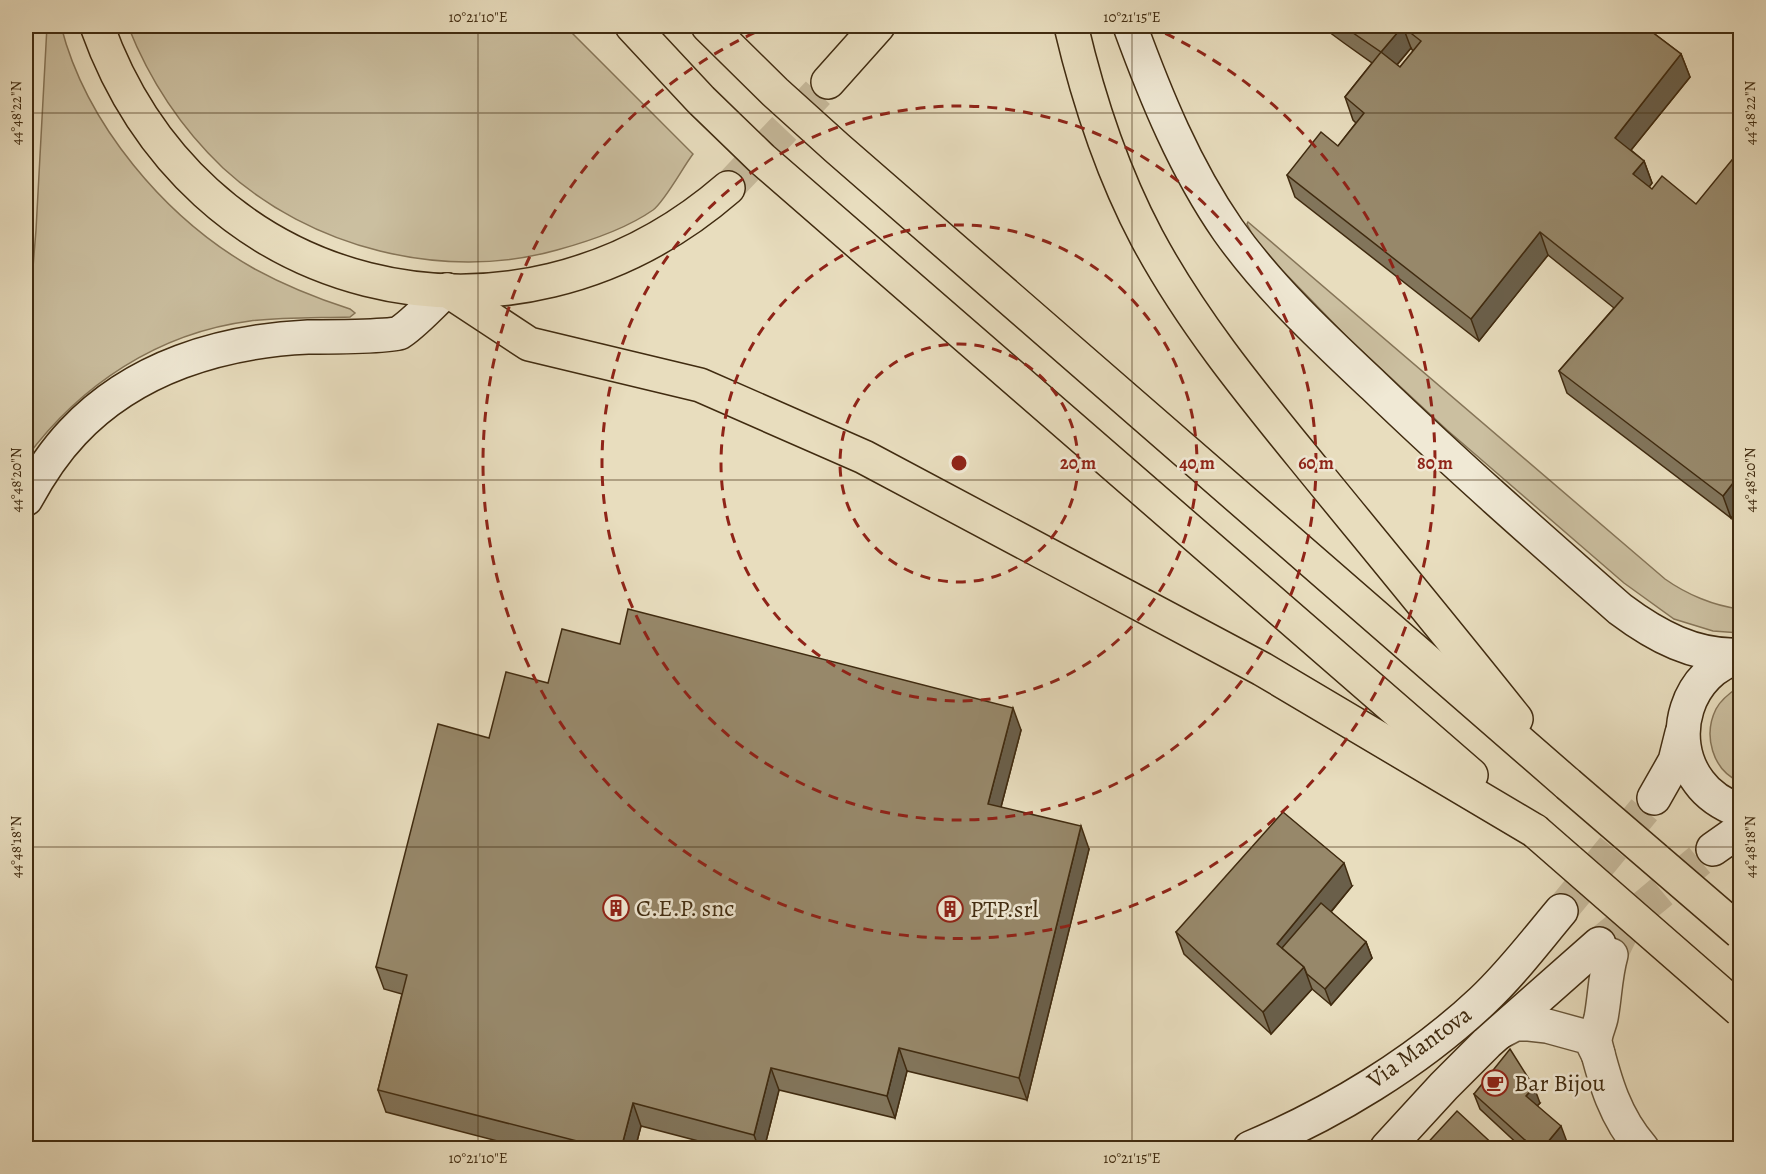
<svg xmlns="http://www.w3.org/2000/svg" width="1766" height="1174" font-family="Alegreya,serif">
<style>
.green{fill:#cbbfa0;stroke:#867558;stroke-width:1.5}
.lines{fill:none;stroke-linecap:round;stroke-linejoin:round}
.minor-tunnel{stroke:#c6b99b;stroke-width:33;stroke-dasharray:33 16;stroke-linecap:butt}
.secondary-tunnel{stroke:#c6b99b;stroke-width:33;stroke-dasharray:33 16;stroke-linecap:butt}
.primary-tunnel{stroke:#c6b99b;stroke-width:33;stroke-dasharray:33 16;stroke-linecap:butt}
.minor-casing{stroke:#6a583c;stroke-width:36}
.secondary-casing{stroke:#402b10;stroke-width:36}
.primary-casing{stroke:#402b10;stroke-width:36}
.trunk-casing{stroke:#402b10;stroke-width:36}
.minor{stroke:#f0e9d5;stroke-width:33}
.secondary{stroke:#f0e9d5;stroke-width:33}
.primary{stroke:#e8ddbe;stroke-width:33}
.trunk{stroke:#e8ddbe;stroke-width:33}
.trunk-bridge-casing{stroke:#402b10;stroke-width:36;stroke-linecap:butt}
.trunk-bridge{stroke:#e8ddbe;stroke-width:33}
.wall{fill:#82755b;stroke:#402b10;stroke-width:1.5;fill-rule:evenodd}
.shaded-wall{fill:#6a5f4a;stroke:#402b10;stroke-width:1.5}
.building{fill:#97886a;stroke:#402b10;stroke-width:1.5}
.ticks{fill:none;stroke:#402b10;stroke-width:1.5;stroke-opacity:0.45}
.ring{fill:none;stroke:#8f2418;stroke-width:3;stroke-dasharray:10 8}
.labels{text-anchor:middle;stroke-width:5;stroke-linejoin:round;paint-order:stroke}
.poi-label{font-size:24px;fill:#402b10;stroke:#f0e9d5;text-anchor:start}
.street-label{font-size:24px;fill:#402b10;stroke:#f0e9d5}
.centre{fill:#8f2418;stroke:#f0e9d5;stroke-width:3}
.ring-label{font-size:18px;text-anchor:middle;font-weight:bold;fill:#8f2418;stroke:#f0e9d5;stroke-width:5;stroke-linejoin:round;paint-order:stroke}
.neatline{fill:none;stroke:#402b10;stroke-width:2}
.ticks-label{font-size:15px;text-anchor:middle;fill:#402b10}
</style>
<rect width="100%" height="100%" fill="#e8ddbe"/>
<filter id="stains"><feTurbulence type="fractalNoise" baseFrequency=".00333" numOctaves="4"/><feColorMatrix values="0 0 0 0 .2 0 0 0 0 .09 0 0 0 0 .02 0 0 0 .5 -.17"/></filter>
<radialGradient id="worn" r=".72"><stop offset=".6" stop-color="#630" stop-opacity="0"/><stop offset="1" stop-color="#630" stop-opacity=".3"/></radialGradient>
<g class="green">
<path d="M 47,26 L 61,26 C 86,124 165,218 253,268 C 284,285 316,298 350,309 L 355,313 L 350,317 C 317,318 283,317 250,321 C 158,333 80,385 26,458 L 26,354 L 36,230 Z"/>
<path d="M 128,26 L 565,26 L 693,154 C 683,167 665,201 653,210 C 626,229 590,241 557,250 C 443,282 310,248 223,168 C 181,128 149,79 128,26 Z"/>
<path d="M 1248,222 L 1665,579 C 1686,594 1714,606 1740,609 L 1740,633 L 1713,631 L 1674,619 L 1624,583 L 1447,430 L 1348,338 L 1282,270 L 1253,236 L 1247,224 Z"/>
<path d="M 1740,686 L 1740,782 C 1712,770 1703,735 1716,709 C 1721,699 1731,692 1740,686 Z"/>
</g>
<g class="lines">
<path class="minor-tunnel" d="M 1611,955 L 1623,930 L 1640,910"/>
<g class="secondary-tunnel">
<path d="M 1561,911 L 1654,798"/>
<path d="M 1599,944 L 1713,849"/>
</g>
<path class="primary-tunnel" d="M 728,188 L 828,82"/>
<g class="minor-casing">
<g id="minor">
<path d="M 1611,955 C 1605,976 1605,997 1601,1018 C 1599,1027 1595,1033 1595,1042 C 1605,1082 1615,1117 1642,1148"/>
<path d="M 1500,1032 L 1515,1024 L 1529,1024 L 1547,1026 L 1587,1037 L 1591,1040 L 1598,1054"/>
</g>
</g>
<g class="secondary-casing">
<g id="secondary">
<path d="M 1130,26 C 1156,97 1185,168 1228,230 C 1269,288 1323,338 1374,386 C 1454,463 1537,536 1620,609 C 1656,636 1695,657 1740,655"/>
<path d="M 26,499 C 39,475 54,452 73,432 C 134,367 222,341 308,337 C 322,337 391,337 399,333 C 414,324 433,302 447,290"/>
<path d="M 1740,657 C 1687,670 1666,739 1699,782 C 1709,796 1724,805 1740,811"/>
<path d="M 1654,798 L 1675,761 L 1682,733"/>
<path d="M 1713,849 L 1740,830"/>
<path d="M 1250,1148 C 1333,1113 1416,1063 1482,1001 C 1511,974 1535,942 1561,911"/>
<path d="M 1387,1148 L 1444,1086 L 1487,1043 L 1599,944"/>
</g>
</g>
<g class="primary-casing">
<g id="primary">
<path d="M 97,26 C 194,298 511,376 728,188"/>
<path d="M 828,82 L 878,26"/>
</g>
</g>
<g class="trunk-casing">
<g id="trunk">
<path d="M 632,26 L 701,100 L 762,159 L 1471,775"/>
<path d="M 708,26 L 775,92 L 837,148 L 1568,784"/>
<path d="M 1071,26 C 1088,98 1112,172 1147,238 C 1193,324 1255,398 1316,473 C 1383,555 1450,636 1516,719"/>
<path d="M 447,290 L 529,344 L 700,385 L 864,457 L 1262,669 L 1535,831"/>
</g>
</g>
<use href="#minor" class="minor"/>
<use href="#secondary" class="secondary"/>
<use href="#primary" class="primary"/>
<use href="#trunk" class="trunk"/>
<g class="trunk-bridge-casing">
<g id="trunk-bridge">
<path d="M 1568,784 L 1740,932"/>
<path d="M 1535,831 L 1740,1010"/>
</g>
</g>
<use href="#trunk-bridge" class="trunk-bridge"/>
</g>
<g class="wall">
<path d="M 1321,26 L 1644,26 L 1681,54 L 1690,77 L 1631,150 L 1644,161 L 1652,183 L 1649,187 L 1731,518 L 1567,393 L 1559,371 L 1614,308 L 1548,255 L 1479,341 L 1295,197 L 1287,175 L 1338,146 L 1356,123 L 1353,120 L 1345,97 L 1372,63 L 1344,43 ZM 1411,48 L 1413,51 L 1400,67 L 1397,65 Z"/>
<path d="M 620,644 L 1021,730 L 1001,807 L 1089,849 L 1027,1100 L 907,1071 L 895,1118 L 779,1090 L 764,1149 L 729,1149 L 641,1126 L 635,1149 L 528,1149 L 386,1112 L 378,1090 L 402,994 L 384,989 L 376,967 L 489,738 L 548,683 Z"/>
<path d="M 1352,886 L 1331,912 L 1366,942 L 1372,958 L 1331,1005 L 1312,989 L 1271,1034 L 1184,954 L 1176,932 Z"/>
<path d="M 1474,1094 L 1540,1103 L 1537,1106 L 1567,1142 L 1561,1149 L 1523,1149 L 1480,1109 Z"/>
</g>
<g class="shaded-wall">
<path d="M 1403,26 L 1417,26 L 1403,27 L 1411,48 L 1389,74 L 1381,52 Z"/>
<path d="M 1681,54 L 1690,77 L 1623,160 L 1615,138 Z"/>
<path d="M 1644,161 L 1652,183 L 1642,197 L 1633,174 Z"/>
<path d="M 1540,232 L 1548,255 L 1479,341 L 1471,319 Z"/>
<path d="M 1740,474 L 1740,507 L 1731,518 L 1723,496 Z"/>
<path d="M 1013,708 L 1021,730 L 996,826 L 988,804 Z"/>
<path d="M 1081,826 L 1089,849 L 1027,1100 L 1019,1078 Z"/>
<path d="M 1344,863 L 1352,886 L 1291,960 L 1277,944 Z"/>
<path d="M 1366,942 L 1372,958 L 1331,1005 L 1325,989 Z"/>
<path d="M 1304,967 L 1312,989 L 1271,1034 L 1263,1012 Z"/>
<path d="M 899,1048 L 907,1071 L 895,1118 L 887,1096 Z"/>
<path d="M 771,1068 L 779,1090 L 764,1149 L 759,1149 L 754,1135 Z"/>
<path d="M 1534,1087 L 1540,1103 L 1532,1111 L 1526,1096 Z"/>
<path d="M 633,1103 L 641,1126 L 635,1149 L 621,1149 Z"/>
<path d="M 1561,1126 L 1567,1142 L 1561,1149 L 1542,1149 Z"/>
</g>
<g class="building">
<path d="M 1343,26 L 1403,26 L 1381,52 Z"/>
<path d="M 1405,26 L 1644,26 L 1681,54 L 1615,138 L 1644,161 L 1633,174 L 1652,189 L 1662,176 L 1696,204 L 1740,150 L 1740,474 L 1723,496 L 1559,371 L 1623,298 L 1540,232 L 1471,319 L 1287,175 L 1321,132 L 1338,146 L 1364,113 L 1345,97 L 1381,52 L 1400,67 L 1421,41 L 1403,27 Z"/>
<path d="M 628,609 L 1013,708 L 988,804 L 1081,826 L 1019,1078 L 899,1048 L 887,1096 L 771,1068 L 754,1135 L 633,1103 L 621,1149 L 608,1149 L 378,1090 L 407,975 L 376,967 L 438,724 L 489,738 L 506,672 L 548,683 L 562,629 L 620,644 Z"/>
<path d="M 1283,812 L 1344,863 L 1277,944 L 1304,967 L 1263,1012 L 1176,932 Z"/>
<path d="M 1321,903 L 1366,942 L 1325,989 L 1307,974 L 1304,967 L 1282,948 Z"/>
<path d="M 1510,1049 L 1534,1087 L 1526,1096 L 1561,1126 L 1542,1149 L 1535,1149 L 1474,1094 Z"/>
<path d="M 1457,1111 L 1498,1149 L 1422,1149 Z"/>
</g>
<path class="ticks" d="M 478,26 L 478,1148M 1132,26 L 1132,1148M 26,113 L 1740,113M 26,480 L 1740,480M 26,847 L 1740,847"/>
<g class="ring">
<circle cx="959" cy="463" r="119"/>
<circle cx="959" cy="463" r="238"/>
<circle cx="959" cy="463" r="357"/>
<path d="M1149 26A476 476 0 1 1 769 26"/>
</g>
<defs>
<g id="building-ring" transform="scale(1.35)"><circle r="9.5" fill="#f0e9d5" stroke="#8f2418" stroke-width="1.5"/><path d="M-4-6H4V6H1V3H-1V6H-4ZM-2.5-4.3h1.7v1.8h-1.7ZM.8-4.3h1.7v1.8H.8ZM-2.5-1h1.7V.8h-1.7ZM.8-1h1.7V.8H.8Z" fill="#8f2418"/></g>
<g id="cafe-ring" transform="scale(1.35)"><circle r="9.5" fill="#f0e9d5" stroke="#8f2418" stroke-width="1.5"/><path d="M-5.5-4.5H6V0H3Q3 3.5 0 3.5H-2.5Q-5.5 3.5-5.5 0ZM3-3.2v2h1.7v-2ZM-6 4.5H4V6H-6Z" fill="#8f2418"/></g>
</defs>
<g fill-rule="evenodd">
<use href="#building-ring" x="616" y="908"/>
<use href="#building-ring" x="950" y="909"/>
<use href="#cafe-ring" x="1495" y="1083"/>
</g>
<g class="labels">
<g class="poi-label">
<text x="636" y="916">C.E.P. snc</text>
<text x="970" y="917">PTP.srl</text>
<text x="1514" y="1091">Bar Bijou</text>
</g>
<g class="street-label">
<text transform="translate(1419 1047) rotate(-36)" y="8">Via Mantova</text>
</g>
</g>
<circle cx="959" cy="463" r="9" class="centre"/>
<g class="ring-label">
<text x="1078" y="469">20 m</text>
<text x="1197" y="469">40 m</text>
<text x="1316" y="469">60 m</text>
<text x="1435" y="469">80 m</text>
</g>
<rect width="1766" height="1174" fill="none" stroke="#e8ddbe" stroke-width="66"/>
<rect x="33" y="33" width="1700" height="1108" class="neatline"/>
<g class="ticks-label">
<text x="478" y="22">10°21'10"E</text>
<text x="1132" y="22">10°21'15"E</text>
<text transform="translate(16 113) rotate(-90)" y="5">44°48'22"N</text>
<text transform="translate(1750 113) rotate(-90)" y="5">44°48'22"N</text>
<text transform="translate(16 480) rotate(-90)" y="5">44°48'20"N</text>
<text transform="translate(1750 480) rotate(-90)" y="5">44°48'20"N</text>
<text transform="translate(16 847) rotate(-90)" y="5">44°48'18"N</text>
<text transform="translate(1750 847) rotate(-90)" y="5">44°48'18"N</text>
<text x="478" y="1163">10°21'10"E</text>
<text x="1132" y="1163">10°21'15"E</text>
</g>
<rect width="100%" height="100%" filter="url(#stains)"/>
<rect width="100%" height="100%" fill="url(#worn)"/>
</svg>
